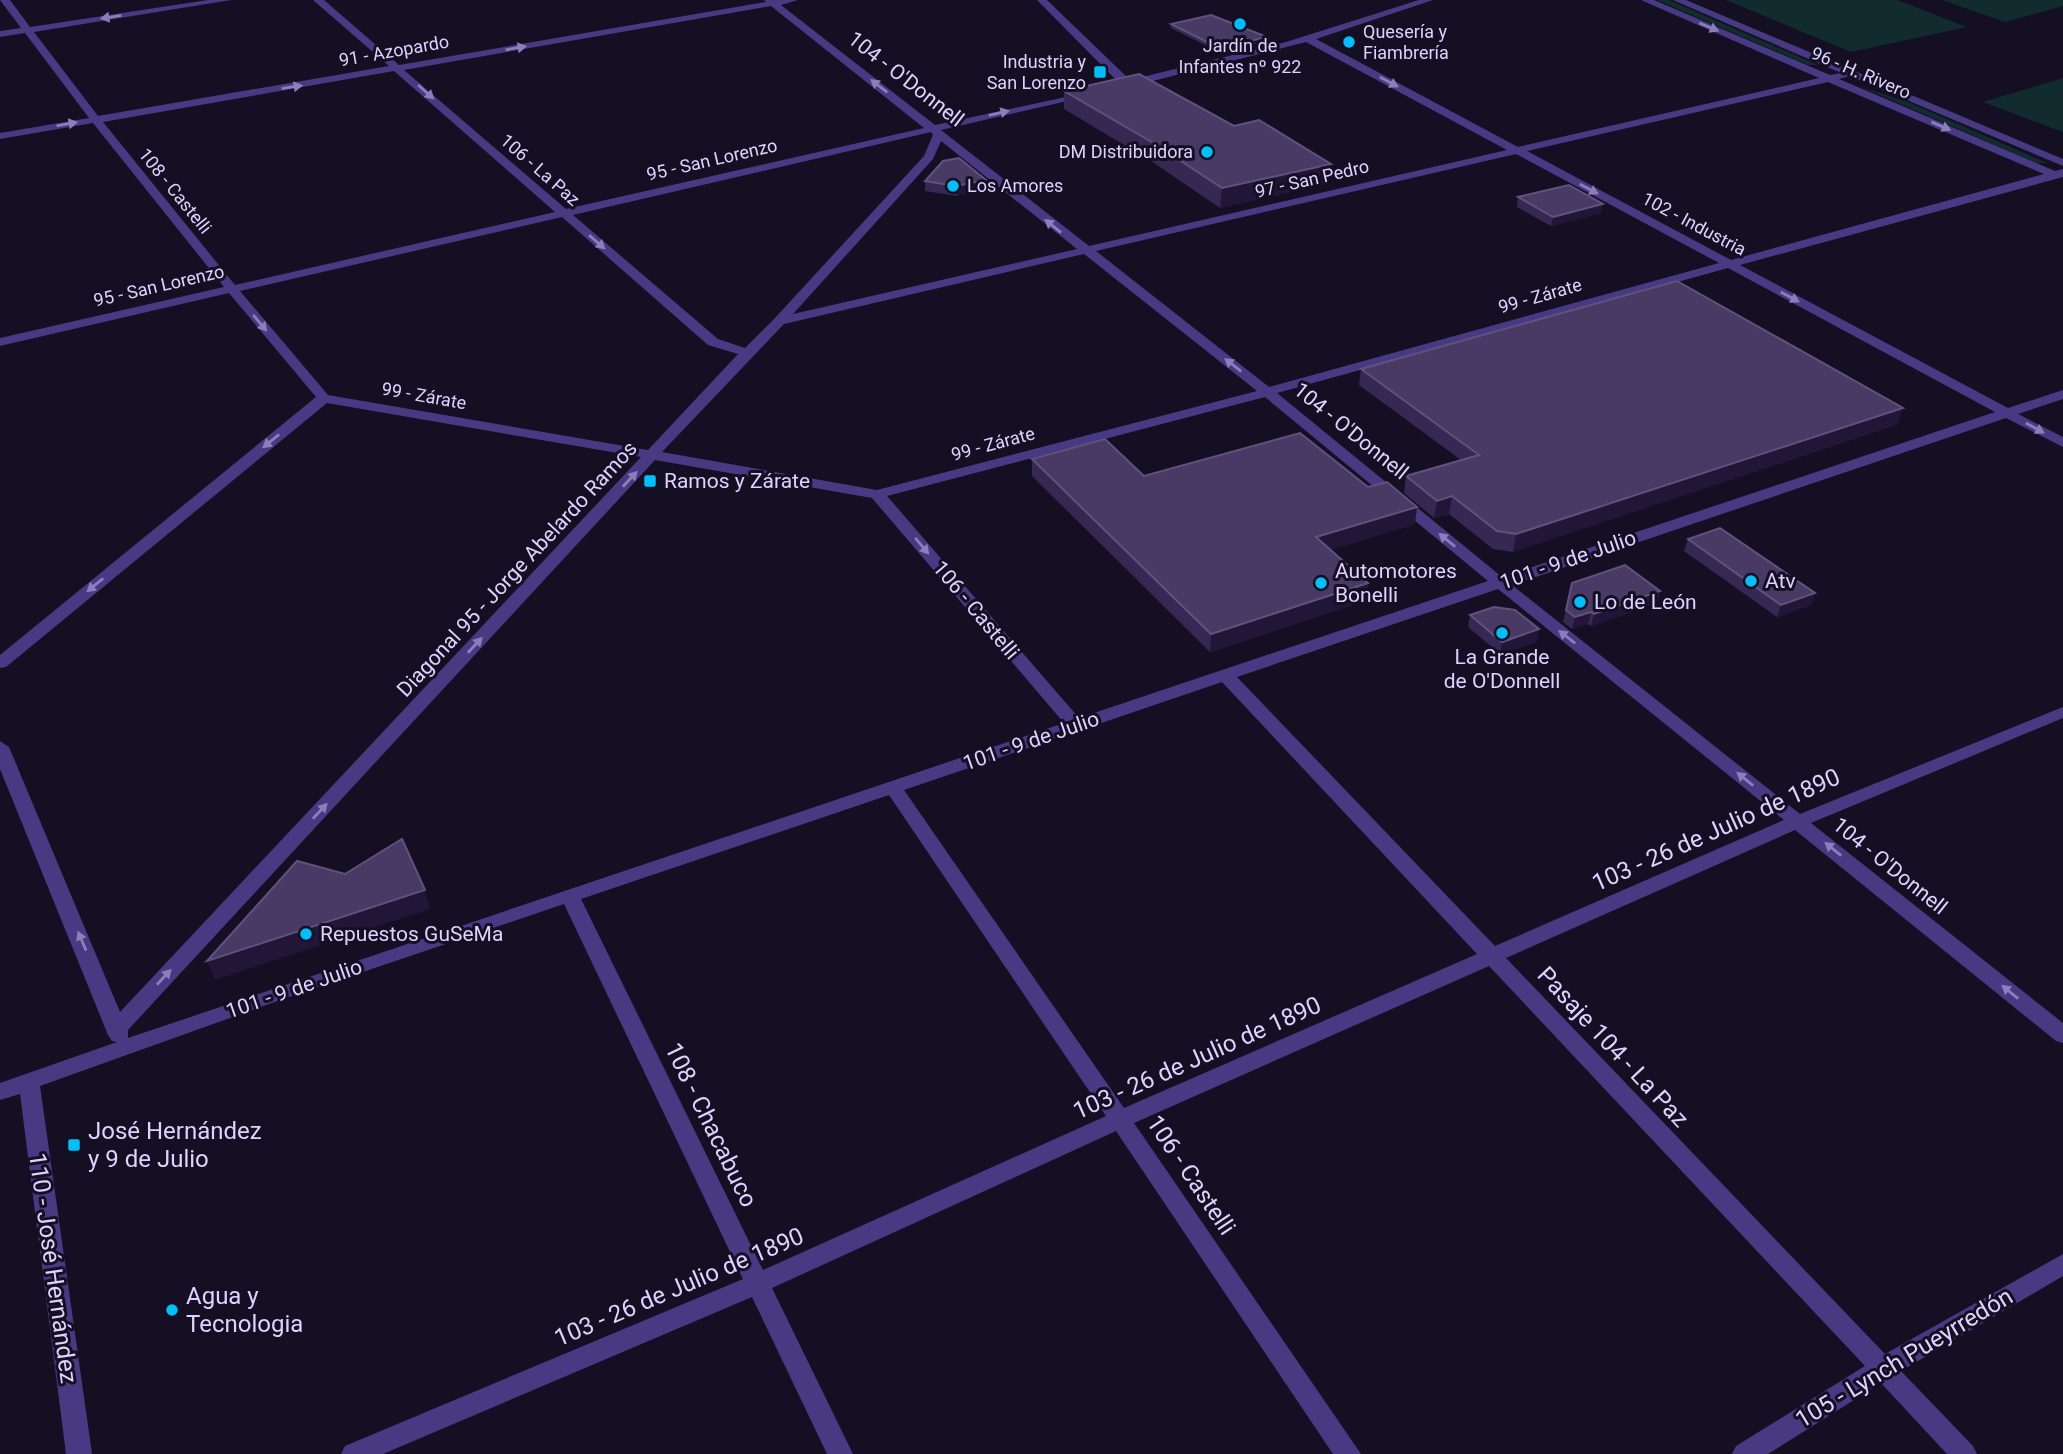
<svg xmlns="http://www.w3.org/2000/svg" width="2063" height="1454" font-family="Roboto,sans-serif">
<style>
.green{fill:#122b2e}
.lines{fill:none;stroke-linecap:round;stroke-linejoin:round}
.minor{fill:#473a83;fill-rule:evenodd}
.wall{fill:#362852}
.shaded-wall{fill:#211638}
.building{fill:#483a65;stroke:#5f527d;stroke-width:2}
.oneway{fill:#8b7ebb}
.poi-dot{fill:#02bffb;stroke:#150f24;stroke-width:2.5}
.labels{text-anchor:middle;stroke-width:6;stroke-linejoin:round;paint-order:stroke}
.far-poi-label{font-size:18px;fill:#ded2ff;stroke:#150f24;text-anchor:start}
.far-street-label{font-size:18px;fill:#ded2ff;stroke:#150f24}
.street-label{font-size:21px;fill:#ded2ff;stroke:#150f24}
.poi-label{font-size:21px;fill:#ded2ff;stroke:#150f24;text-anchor:start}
.near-street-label{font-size:24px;fill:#ded2ff;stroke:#150f24}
.near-poi-label{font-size:24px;fill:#ded2ff;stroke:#150f24;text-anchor:start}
</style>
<rect width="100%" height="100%" fill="#150f24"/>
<g class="green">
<path d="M 1657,0 L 1669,0 L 1818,65 L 1808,65 Z"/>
<path d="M 1726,0 L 1897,0 L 1967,27 L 1851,52 Z"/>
<path d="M 1942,0 L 2063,0 L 2063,6 L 2005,22 Z"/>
<path d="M 2063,78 L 2063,132 L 1983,102 Z"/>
<path d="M 1859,86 L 1908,102 L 2047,163 L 2037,163 Z"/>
</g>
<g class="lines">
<path class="minor" d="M 0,0 L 10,0 L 30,27 L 208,0 L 231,0 L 34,32 L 98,116 L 389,66 L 313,0 L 324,0 L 399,65 L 766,2 L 764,0 L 798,0 L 781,5 L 935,125 L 1089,92 L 1089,96 L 941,130 L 1089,246 L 1507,150 L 1306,42 L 1129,87 L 1122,86 L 1037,0 L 1047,0 L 1130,80 L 1286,42 L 1419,0 L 1433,0 L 1316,39 L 1518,147 L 1819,78 L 1641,0 L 1654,0 L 1830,75 L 1841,73 L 1673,0 L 1686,0 L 2063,159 L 2063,166 L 1850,76 L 1839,79 L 2055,171 L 2063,169 L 2063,177 L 1740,265 L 2008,408 L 2063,390 L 2063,399 L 2018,414 L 2063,437 L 2063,447 L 2006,418 L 1512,585 L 1800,814 L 2063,707 L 2063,718 L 1811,823 L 2063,1023 L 2063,1043 L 2056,1041 L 1795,830 L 1506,958 L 1885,1354 L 2063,1254 L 2063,1276 L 1901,1371 L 1973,1446 L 1977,1454 L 1947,1454 L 1881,1383 L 1768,1454 L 1732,1454 L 1736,1446 L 1865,1366 L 1489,966 L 1134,1123 L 1361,1454 L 1333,1454 L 1116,1131 L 772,1288 L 853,1454 L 827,1454 L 752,1297 L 383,1454 L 341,1454 L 345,1446 L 743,1279 L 564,904 L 283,999 L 40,1086 L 92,1454 L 66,1454 L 20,1094 L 0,1100 L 0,1083 L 117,1042 L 112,1041 L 108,1035 L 0,769 L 0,741 L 9,747 L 120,1012 L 641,457 L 327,403 L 6,667 L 0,668 L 0,655 L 316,397 L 229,293 L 0,346 L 0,338 L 224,287 L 93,123 L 0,139 L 0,133 L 89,118 L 25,33 L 0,37 L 0,31 L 21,28 ZM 771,6 L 924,128 L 566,209 L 404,70 ZM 394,71 L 555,212 L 235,285 L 103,122 ZM 1828,82 L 2044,174 L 1731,260 L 1527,151 ZM 931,132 L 933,135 L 924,156 L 775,318 L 745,348 L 718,339 L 573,215 ZM 941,141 L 1077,249 L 793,314 L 933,159 ZM 1516,154 L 1719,263 L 1269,387 L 1096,251 ZM 562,217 L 708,345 L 738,354 L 648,450 L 328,395 L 240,291 ZM 1084,254 L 1257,391 L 877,490 L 662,452 L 784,324 ZM 1728,268 L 1995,412 L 1502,577 L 1277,393 ZM 1265,397 L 1488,581 L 1079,718 L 887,496 ZM 655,460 L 872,498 L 1064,723 L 128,1038 L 128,1030 ZM 1498,589 L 1784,820 L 1495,946 L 1237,677 ZM 1222,682 L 1477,954 L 1124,1108 L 904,790 ZM 889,795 L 1106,1116 L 763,1270 L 581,899 Z"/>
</g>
<g class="wall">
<path d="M 1171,24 L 1267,42 L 1219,52 L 1171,28 Z"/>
<path d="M 1064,91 L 1234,126 L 1331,164 L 1329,183 L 1220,208 L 1154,163 L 1064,109 Z"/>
<path d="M 925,181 L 986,190 L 957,196 L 925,191 Z"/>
<path d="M 1518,197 L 1601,213 L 1551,226 L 1517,207 Z"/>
<path d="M 1361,369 L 1898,424 L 1513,552 L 1493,549 L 1449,514 L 1434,518 L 1404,493 L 1406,476 L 1461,460 L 1359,385 Z"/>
<path d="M 1032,459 L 1144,476 L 1415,524 L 1330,550 L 1368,583 L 1365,601 L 1210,652 L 1032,476 Z"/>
<path d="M 1688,539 L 1815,593 L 1811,605 L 1777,617 L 1684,551 Z"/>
<path d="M 1572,583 L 1660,591 L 1657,603 L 1591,626 L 1588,624 L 1572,629 L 1563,622 Z"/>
<path d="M 1470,615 L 1537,642 L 1500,654 L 1468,627 Z"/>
</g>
<g class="shaded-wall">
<path d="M 1267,37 L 1267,42 L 1219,52 L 1219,48 Z"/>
<path d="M 1331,164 L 1329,183 L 1220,208 L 1222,188 Z"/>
<path d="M 986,180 L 986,190 L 957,196 L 956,186 Z"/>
<path d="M 1603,204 L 1601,213 L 1551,226 L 1553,217 Z"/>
<path d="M 1903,408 L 1898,424 L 1513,552 L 1516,534 Z"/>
<path d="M 1452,496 L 1449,514 L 1434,518 L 1437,501 Z"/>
<path d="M 1417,507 L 1415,524 L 1314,555 L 1316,537 Z"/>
<path d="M 1368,583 L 1365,601 L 1210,652 L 1211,634 Z"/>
<path d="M 1660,591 L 1657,603 L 1591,626 L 1594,614 Z"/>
<path d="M 1815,593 L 1811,605 L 1777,617 L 1781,605 Z"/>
<path d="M 1591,612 L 1588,624 L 1572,629 L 1575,617 Z"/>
<path d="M 1539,629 L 1537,642 L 1500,654 L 1502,642 Z"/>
<path d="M 425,890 L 430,909 L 215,980 L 207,961 Z"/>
</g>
<g class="building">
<path d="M 1211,15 L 1267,37 L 1219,48 L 1171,24 Z"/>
<path d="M 1139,74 L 1234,126 L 1259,120 L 1331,164 L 1222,188 L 1155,144 L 1064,91 Z"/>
<path d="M 959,158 L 986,180 L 956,186 L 925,181 L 943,161 Z"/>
<path d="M 1569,185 L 1603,204 L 1553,217 L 1518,197 Z"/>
<path d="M 1677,281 L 1903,408 L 1516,534 L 1497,531 L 1452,496 L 1437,501 L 1406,476 L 1479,455 L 1361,369 Z"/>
<path d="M 1300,433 L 1368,487 L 1387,482 L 1417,507 L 1316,537 L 1368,583 L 1211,634 L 1032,459 L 1105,439 L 1144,476 Z"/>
<path d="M 1720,528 L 1815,593 L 1781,605 L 1688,539 Z"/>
<path d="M 1625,565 L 1660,591 L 1594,614 L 1591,612 L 1575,617 L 1566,610 L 1572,583 Z"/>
<path d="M 1494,607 L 1515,610 L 1539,629 L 1502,642 L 1470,615 Z"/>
<path d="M 402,839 L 425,890 L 207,961 L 297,861 L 345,874 Z"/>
</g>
<defs><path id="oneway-solid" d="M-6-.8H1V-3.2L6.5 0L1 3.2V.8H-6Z" transform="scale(1.75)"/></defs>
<g class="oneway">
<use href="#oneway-solid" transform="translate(111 17) rotate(171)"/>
<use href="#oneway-solid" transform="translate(1709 27) rotate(23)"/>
<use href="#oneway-solid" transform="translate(516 48) rotate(-10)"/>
<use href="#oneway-solid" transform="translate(1389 82) rotate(28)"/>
<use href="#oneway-solid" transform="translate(879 86) rotate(-142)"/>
<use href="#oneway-solid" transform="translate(292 87) rotate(-9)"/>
<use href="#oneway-solid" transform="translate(426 92) rotate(42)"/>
<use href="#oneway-solid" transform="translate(999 113) rotate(-13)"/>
<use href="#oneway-solid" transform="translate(67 124) rotate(-10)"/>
<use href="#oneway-solid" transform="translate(1941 126) rotate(23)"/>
<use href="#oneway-solid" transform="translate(1589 189) rotate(28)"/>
<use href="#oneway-solid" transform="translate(1053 226) rotate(-141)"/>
<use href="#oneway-solid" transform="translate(597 242) rotate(41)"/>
<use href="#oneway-solid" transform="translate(1790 297) rotate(28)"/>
<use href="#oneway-solid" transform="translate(260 323) rotate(50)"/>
<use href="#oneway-solid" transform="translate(1233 365) rotate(-142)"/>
<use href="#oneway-solid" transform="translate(2035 428) rotate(29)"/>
<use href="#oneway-solid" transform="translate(271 441) rotate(141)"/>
<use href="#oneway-solid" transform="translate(630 479) rotate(-47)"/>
<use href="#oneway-solid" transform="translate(1447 540) rotate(-141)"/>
<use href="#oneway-solid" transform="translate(922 546) rotate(50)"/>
<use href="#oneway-solid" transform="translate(95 585) rotate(141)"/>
<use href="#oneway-solid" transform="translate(1567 637) rotate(-142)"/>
<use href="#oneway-solid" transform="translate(475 645) rotate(-47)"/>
<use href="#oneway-solid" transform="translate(1745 779) rotate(-141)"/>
<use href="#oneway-solid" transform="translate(320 811) rotate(-47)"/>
<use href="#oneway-solid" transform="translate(1833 849) rotate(-141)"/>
<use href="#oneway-solid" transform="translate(82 941) rotate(-113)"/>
<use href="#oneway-solid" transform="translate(164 977) rotate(-47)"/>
<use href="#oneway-solid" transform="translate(2010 992) rotate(-141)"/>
</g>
<g class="poi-dot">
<circle cx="1240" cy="24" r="7"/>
<circle cx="1349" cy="42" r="7"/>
<rect x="1093" y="65" width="14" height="14" rx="3.5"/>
<circle cx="1207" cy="152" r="7"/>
<circle cx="953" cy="186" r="7"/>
<rect x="643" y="474" width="14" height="14" rx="3.5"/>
<circle cx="1751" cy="581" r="7"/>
<circle cx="1321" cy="583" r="7"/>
<circle cx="1580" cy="602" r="7"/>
<circle cx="1502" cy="633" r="7"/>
<circle cx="306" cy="934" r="7"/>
<rect x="67" y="1138" width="14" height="14" rx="3.5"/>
<circle cx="172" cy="1310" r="7"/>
</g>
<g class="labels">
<g class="far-poi-label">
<text x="1363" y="38">Quesería y<tspan x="1363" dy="21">Fiambrería</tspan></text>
<text x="1240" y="52" text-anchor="middle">Jardín de<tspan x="1240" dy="21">Infantes nº 922</tspan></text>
<text x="1086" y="68" text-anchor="end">Industria y<tspan x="1086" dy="21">San Lorenzo</tspan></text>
<text x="1193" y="158" text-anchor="end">DM Distribuidora</text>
<text x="967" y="192">Los Amores</text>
</g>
<g class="far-street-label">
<text transform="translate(394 51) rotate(-10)" y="6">91 - Azopardo</text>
<text transform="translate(1861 73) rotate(23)" y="6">96 - H. Rivero</text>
<text transform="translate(712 160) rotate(-13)" y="6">95 - San Lorenzo</text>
<text transform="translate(540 170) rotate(41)" y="6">106 - La Paz</text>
<text transform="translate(1312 179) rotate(-13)" y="6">97 - San Pedro</text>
<text transform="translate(175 191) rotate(51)" y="6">108 - Castelli</text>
<text transform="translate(1694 224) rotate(28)" y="6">102 - Industria</text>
<text transform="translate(159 286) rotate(-13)" y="6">95 - San Lorenzo</text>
<text transform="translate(1540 296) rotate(-16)" y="6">99 - Zárate</text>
<text transform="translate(424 396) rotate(10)" y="6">99 - Zárate</text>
<text transform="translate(993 444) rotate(-15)" y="6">99 - Zárate</text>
</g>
<g class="street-label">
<text transform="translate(906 79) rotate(38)" y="7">104 - O'Donnell</text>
<text transform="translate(1351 431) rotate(39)" y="7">104 - O'Donnell</text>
<text transform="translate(1568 560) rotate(-19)" y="7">101 - 9 de Julio</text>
<text transform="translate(517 569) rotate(-47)" y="7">Diagonal 95 - Jorge Abelardo Ramos</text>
<text transform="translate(976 610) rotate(50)" y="7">106 - Castelli</text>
<text transform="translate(1031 741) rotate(-19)" y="7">101 - 9 de Julio</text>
<text transform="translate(1890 866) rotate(39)" y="7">104 - O'Donnell</text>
<text transform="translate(294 989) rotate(-19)" y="7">101 - 9 de Julio</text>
</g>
<g class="poi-label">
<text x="664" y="488">Ramos y Zárate</text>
<text x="1335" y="578">Automotores<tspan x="1335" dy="24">Bonelli</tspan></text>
<text x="1765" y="588">Atv</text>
<text x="1594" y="609">Lo de León</text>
<text x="1502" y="664" text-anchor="middle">La Grande<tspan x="1502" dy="24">de O'Donnell</tspan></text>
<text x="320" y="941">Repuestos GuSeMa</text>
</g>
<g class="near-street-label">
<text transform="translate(1716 830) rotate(-24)" y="8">103 - 26 de Julio de 1890</text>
<text transform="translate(1613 1047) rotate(47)" y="8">Pasaje 104 - La Paz</text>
<text transform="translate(1197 1058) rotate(-24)" y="8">103 - 26 de Julio de 1890</text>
<text transform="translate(711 1125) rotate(64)" y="8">108 - Chacabuco</text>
<text transform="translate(1191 1175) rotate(56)" y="8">106 - Castelli</text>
<text transform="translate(53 1268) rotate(82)" y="8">110 - José Hernández</text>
<text transform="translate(679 1287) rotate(-23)" y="8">103 - 26 de Julio de 1890</text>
<text transform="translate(1904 1358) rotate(-31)" y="8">105 - Lynch Pueyrredón</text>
</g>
<g class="near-poi-label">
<text x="88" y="1139">José Hernández<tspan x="88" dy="28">y 9 de Julio</tspan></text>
<text x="186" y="1304">Agua y<tspan x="186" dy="28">Tecnologia</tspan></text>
</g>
</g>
</svg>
